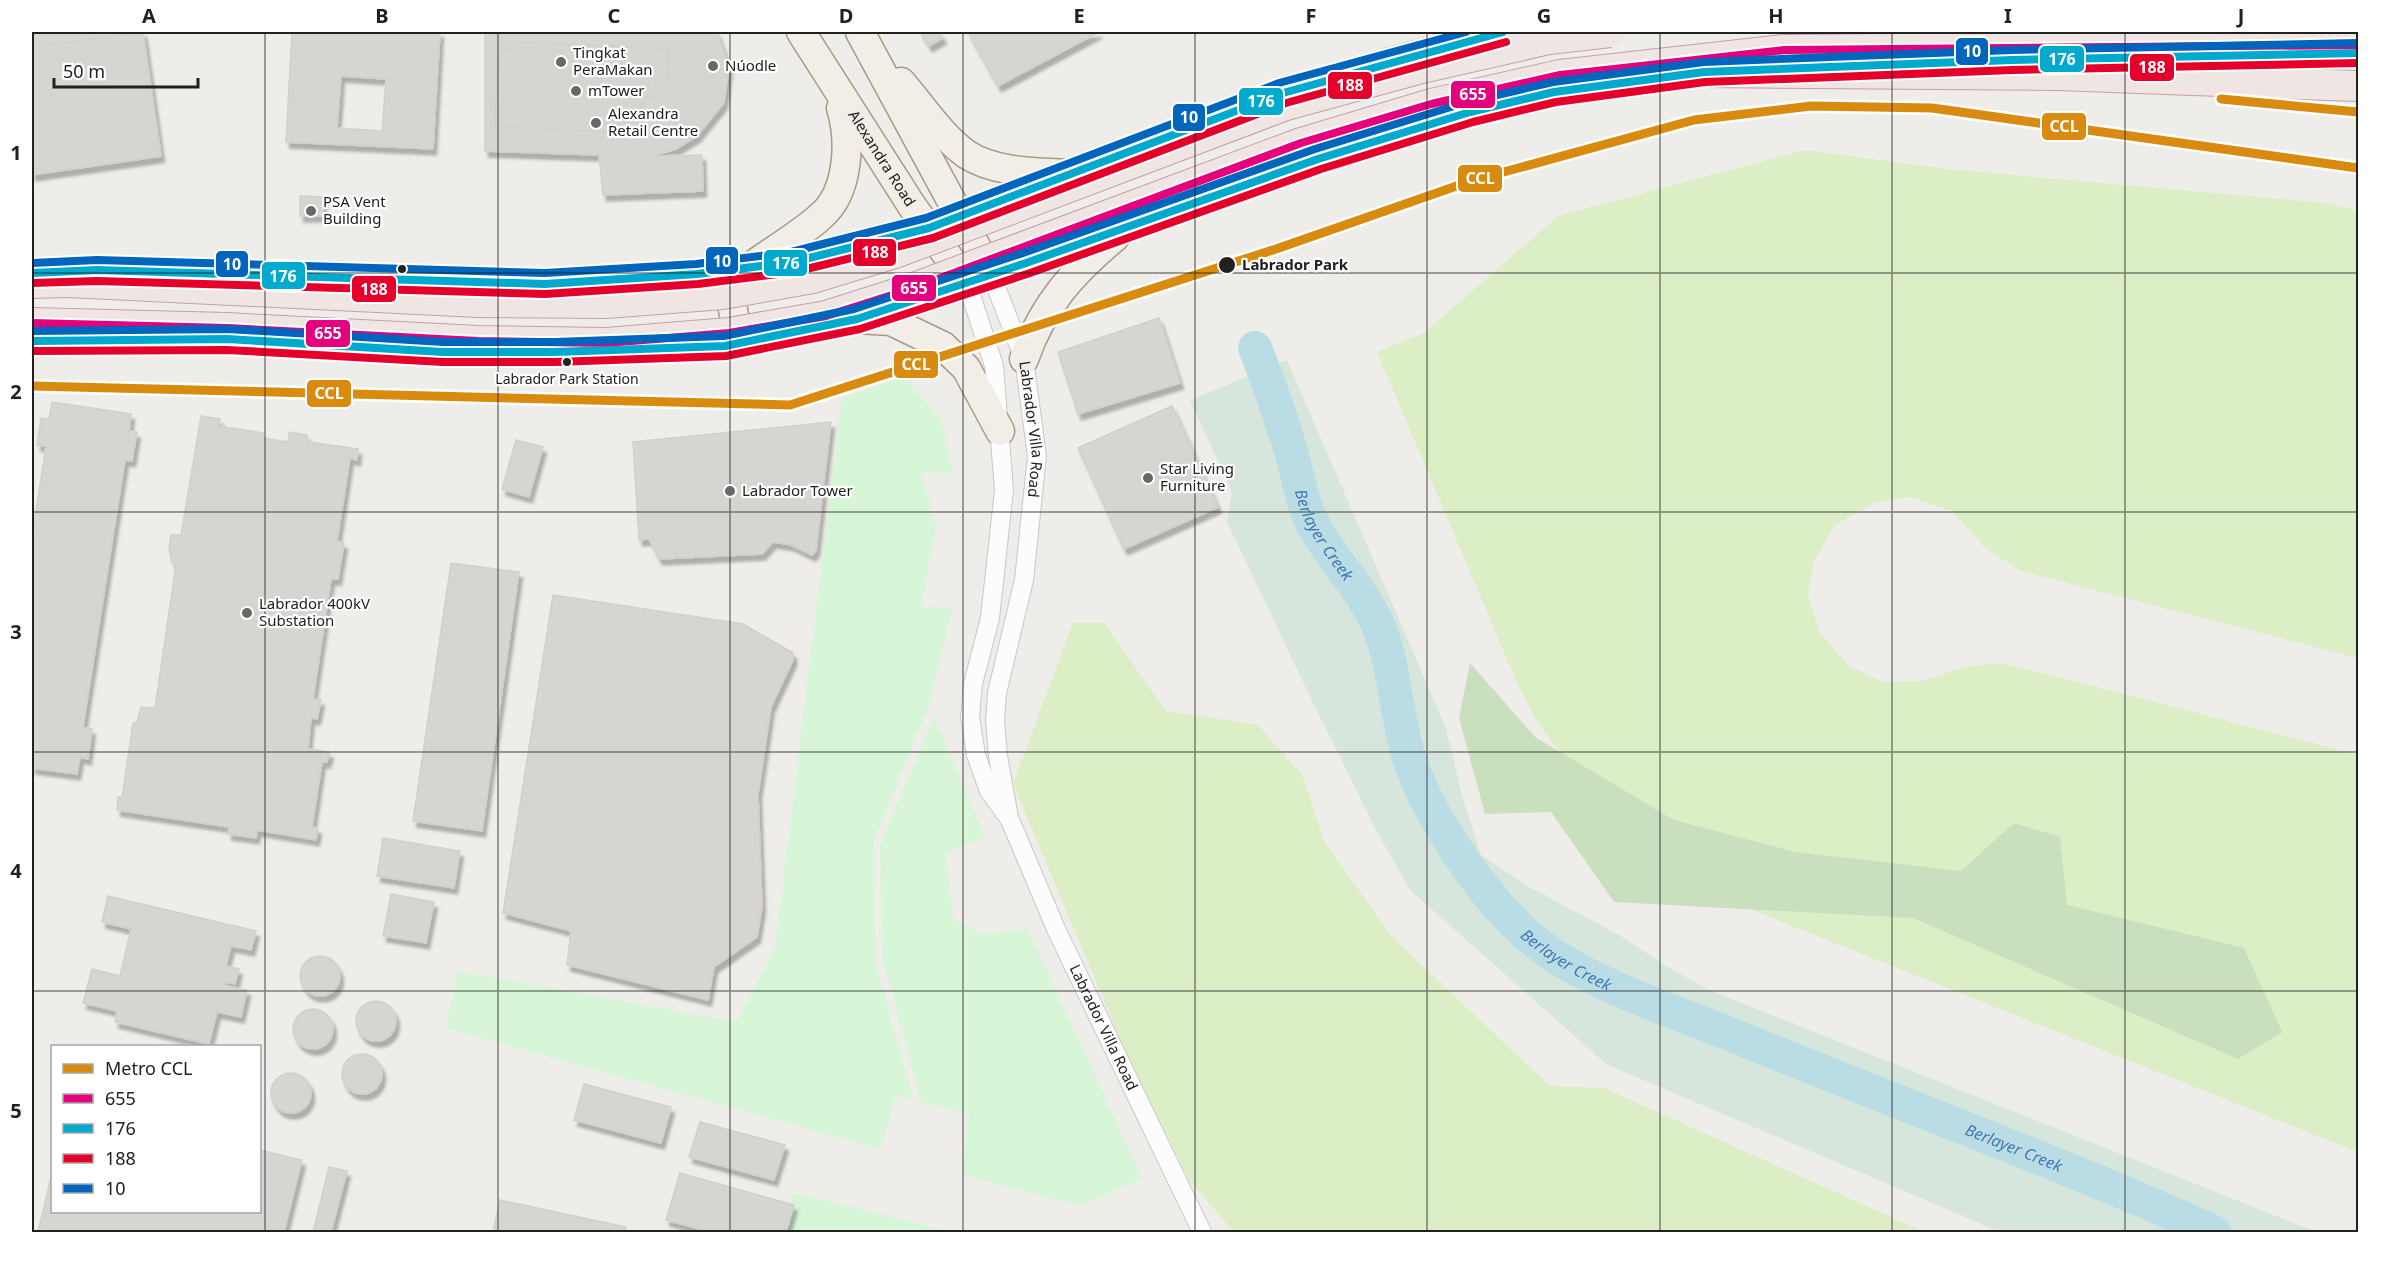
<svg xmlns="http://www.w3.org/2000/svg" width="2390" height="1264" font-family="'Noto Sans',sans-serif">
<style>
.grass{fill:#dbeec6}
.forest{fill:#c9dfbd}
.wetland{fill:#d6e6dd}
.park{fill:#d6f6d7}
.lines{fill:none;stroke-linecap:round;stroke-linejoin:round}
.river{stroke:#badce5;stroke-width:34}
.building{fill:#d7d5d2;stroke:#d3cfcb;stroke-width:1.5;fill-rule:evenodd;filter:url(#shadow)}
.minor-casing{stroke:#c8c7c6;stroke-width:20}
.primary-casing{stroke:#a69b85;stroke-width:31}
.trunk-casing{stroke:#c79eaa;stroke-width:32}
.minor{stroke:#fdfcfc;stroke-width:18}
.primary{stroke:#f2ede6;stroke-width:28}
.trunk{stroke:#efe6e4;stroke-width:30}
.trunk-bridge-casing{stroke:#c79eaa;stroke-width:32;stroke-linecap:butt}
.trunk-bridge{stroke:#efe6e4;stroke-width:30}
.bus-1-casing{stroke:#fff;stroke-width:12}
.bus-2-casing{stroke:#fff;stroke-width:12}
.bus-3-casing{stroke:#fff;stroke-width:12}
.bus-4-casing{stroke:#fff;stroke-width:12}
.bus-1{stroke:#e5007d;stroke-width:8}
.bus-2{stroke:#00a9ce;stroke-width:8}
.bus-3{stroke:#e4002b;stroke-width:8}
.bus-4{stroke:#0065bd;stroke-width:8}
.metro-1-casing{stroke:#fff;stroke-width:14}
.metro-1{stroke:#d98b10;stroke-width:9}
.grid{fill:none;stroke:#212121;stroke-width:1.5;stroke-opacity:0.55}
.poi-dot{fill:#696867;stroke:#fff;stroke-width:2}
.stop-dot{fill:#212121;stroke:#fff;stroke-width:2}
.labels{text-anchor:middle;stroke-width:4.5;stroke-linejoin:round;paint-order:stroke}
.bus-label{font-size:14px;fill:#212121;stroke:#fff}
.poi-label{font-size:15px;fill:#212121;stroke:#fff;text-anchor:start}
.street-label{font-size:15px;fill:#212121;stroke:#fff}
.stop-label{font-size:15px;font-weight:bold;fill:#212121;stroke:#fff;text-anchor:start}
.water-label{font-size:16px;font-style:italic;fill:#4179b2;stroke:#fff}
.line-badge{stroke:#fff;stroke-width:2}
.badge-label{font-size:16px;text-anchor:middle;font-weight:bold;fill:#fff}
.neatline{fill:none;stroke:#212121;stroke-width:2}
.grid-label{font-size:20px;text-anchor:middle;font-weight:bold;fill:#212121}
</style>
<defs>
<filter id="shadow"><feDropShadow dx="3.5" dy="6" stdDeviation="1.5" flood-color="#0004"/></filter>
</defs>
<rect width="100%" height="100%" fill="#efedea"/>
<g class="grass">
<path d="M 1805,150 L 1947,169 L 2326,203 L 2358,211 L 2358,658 L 2021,571 L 1987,549 L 1951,511 L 1911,497 L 1876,502 L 1834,526 L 1813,563 L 1808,596 L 1820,633 L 1848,665 L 1883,682 L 1923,681 L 1965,667 L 1996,663 L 2043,673 L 2358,755 L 2358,1152 L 1735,903 L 1590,792 L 1539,725 L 1516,681 L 1377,352 L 1424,333 L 1558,216 Z"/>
<path d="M 1073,623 L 1104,623 L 1166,711 L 1258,725 L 1303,776 L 1325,843 L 1393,938 L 1550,1086 L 1604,1088 L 1924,1232 L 1234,1232 L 1189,1180 L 1124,1048 L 1013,784 Z"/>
</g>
<path class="forest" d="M 1470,663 L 1535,737 L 1674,820 L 1795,852 L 1961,871 L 2014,823 L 2060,837 L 2067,905 L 2244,948 L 2282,1032 L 2238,1059 L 1913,918 L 1614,902 L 1551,812 L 1485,814 L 1459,718 Z"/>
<path class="wetland" d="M 1287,360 L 1446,728 L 1462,795 L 1481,855 L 1531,888 L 1619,935 L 1666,966 L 1709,990 L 2316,1232 L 2000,1232 L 1606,1064 L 1410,890 L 1377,832 L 1315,707 L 1227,522 L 1232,492 L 1190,400 Z"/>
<g class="park">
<path d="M 904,377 L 941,420 L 953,474 L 921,472 L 936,528 L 921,607 L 952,608 L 929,706 L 874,840 L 876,963 L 913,1100 L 896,1094 L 880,1149 L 446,1028 L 458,971 L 736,1022 L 775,949 L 842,398 Z"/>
<path d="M 934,716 L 985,837 L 946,853 L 953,920 L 983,934 L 1028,929 L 1142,1178 L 1081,1206 L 962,1175 L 969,1114 L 921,1102 L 883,959 L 880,846 Z"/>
<path d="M 793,1193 L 952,1232 L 783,1232 Z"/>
</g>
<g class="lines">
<path class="river" id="s1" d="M 1255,348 C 1268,381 1280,414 1290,448 C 1297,470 1300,495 1309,516 C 1328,557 1363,587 1380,630 C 1395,669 1396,714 1408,754 C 1425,811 1475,884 1517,926 C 1573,980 1659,1005 1730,1034 C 1891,1101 2055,1160 2214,1232"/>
</g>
<g class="building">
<path d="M 32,32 L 138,32 L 32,47 Z"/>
<path d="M 32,32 L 143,32 L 161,156 L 32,175 Z"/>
<path d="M 143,32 L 161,156 L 32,175 L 32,47 Z"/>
<path d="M 292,32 L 440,32 L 433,149 L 286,142 ZM 341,76 L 386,79 L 382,131 L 337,128 Z"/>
<path d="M 485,32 L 717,32 L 729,67 L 724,103 L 697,136 L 676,149 L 653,156 L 702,155 L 703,191 L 603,195 L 599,155 L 485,151 Z"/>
<path d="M 920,32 L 939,32 L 943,38 L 929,46 Z"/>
<path d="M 968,32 L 1099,32 L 998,86 Z"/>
<path d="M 516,42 L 669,49 L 667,86 L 656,85 L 656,98 L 642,97 L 641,111 L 629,110 L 629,121 L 618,121 L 617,132 L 495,126 L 497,56 Z"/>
<path d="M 300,196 L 323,197 L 323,216 L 300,216 Z"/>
<path d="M 1159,318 L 1180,383 L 1078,414 L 1058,352 Z"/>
<path d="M 52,402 L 131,414 L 129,431 L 137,432 L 132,461 L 125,460 L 83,727 L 92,729 L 88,759 L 80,757 L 77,774 L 32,768 L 32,537 L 46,446 L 37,445 L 41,418 L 49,419 Z"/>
<path d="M 1172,406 L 1218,507 L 1124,549 L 1078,448 Z"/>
<path d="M 201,416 L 220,419 L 219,426 L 264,433 L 262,438 L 288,442 L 289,432 L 307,435 L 308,442 L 358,449 L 357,460 L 350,458 L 337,541 L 344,543 L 338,579 L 331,579 L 313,699 L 321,700 L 317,719 L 311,718 L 308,749 L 330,752 L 327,762 L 322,762 L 312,827 L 318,828 L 316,840 L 257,830 L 256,838 L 228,834 L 229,827 L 117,810 L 118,797 L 122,797 L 133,723 L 137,722 L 141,707 L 155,708 L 176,564 L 172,563 L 169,548 L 171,535 L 181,535 Z"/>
<path d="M 831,422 L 816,551 L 812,555 L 791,545 L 773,542 L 762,554 L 659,559 L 649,539 L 639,540 L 633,442 Z"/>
<path d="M 516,440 L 543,447 L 529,497 L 502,489 Z"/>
<path d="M 451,563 L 519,572 L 482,831 L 413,821 Z"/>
<path d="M 553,595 L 743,624 L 793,653 L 793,660 L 771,707 L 758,794 L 762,907 L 757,937 L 714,967 L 708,1000 L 567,965 L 571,931 L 503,913 Z"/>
<path d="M 383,838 L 460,851 L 454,888 L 377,876 Z"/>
<path d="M 391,894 L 434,902 L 426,943 L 383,936 Z"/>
<path d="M 108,896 L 256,931 L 251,950 L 231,946 L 226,966 L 239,969 L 235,984 L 225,982 L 224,985 L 247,990 L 241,1017 L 217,1012 L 209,1044 L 115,1022 L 117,1011 L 83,1003 L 92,969 L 120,976 L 131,929 L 102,922 Z"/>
<circle cx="320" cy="976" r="20"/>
<circle cx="376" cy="1021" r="20"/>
<circle cx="313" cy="1029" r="20"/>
<circle cx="362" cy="1074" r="20"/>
<circle cx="291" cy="1093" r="20"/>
<path d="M 584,1084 L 671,1107 L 661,1143 L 574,1120 Z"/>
<path d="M 700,1122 L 785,1145 L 774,1180 L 689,1157 Z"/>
<path d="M 260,1150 L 302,1160 L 284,1232 L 38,1232 L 52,1173 L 52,1212 L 260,1212 Z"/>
<path d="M 329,1167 L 347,1171 L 331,1232 L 313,1232 Z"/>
<path d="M 680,1173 L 794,1205 L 786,1232 L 711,1232 L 666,1220 Z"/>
<path d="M 500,1200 L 626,1227 L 625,1232 L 493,1232 Z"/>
</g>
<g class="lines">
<g class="minor-casing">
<g id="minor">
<path id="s2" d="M 991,274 L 1024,359 L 1037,456 L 1024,580 L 997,693 L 995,720 L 998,756 L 1008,812"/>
<path id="s3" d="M 967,283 L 994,366 L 1004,490 L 990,618 L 973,684 L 970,717 L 976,755 L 989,791 L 1010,820 L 1056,929 L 1202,1232"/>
</g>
</g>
<g class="primary-casing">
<g id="primary">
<path id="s4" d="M 801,32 L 912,206 L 967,283"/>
<path d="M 860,32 L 991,274"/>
<path d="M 1388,63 L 1503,32"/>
<path d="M 901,82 C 921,105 941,136 966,154 C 995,173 1036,172 1069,174"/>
<path d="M 753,265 C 775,249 800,235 821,216 C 849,192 851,141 841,108"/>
<path d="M 192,274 L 545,284 L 697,274 L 746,270 L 821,257 L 932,227"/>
<path d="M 974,281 L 1318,159 L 1470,112 L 1554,92 L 1655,79"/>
<path d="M 707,282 L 731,299 L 739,342"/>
<path d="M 857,319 L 891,321 L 943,346 L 966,368 L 1000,431"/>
<path d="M 32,341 L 127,339"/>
<path d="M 1024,359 C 1043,305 1072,273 1115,237"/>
</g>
</g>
<g class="trunk-casing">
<path id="trunk" d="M 1704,72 L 2057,75 L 2358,86"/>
</g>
<use href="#minor" class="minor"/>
<use href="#primary" class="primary"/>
<use href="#trunk" class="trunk"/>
<g class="trunk-bridge-casing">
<g id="trunk-bridge">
<path d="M 32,283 L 69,282 L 478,302 L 606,303 L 723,294 L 813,278 L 895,253 L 1286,105 L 1418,69 L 1549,39 L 1610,32"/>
<path d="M 32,323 L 227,328 L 478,341 L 607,343 L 729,333 L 826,316 L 911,289 L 1301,143 L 1431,104 L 1560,75 L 1784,50 L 2358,45"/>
</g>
</g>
<use href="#trunk-bridge" class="trunk-bridge"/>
<g class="bus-1-casing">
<path id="bus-1" d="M 32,323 L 227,328 L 478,341 L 607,343 L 729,333 L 826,316 L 911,289 L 1301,143 L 1431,104 L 1560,75 L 1784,50 L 2358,45"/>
</g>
<g class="bus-2-casing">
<g id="bus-2">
<path d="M 32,273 L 97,270 L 545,284 L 697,274 L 793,262 L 929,228 L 1283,93 L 1503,32"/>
<path d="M 32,341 L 227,339 L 443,352 L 555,352 L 725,346 L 857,319 L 1026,263 L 1318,159 L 1470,112 L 1554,92 L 1704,72 L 2012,60 L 2358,53"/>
</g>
</g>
<g class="bus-3-casing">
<g id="bus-3">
<path d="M 32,283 L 97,281 L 545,294 L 698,284 L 794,272 L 933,238 L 1286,103 L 1506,42"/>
<path d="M 32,351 L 227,350 L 443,362 L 555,362 L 726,356 L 860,329 L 1030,273 L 1321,169 L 1473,122 L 1556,102 L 1705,82 L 2012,70 L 2358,63"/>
</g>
</g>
<g class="bus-4-casing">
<g id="bus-4">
<path d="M 32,263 L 97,260 L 545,273 L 696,264 L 791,252 L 926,218 L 1279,83 L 1466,32"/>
<path d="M 32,331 L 228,329 L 443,342 L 555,342 L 724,336 L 854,309 L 1023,253 L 1315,149 L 1467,102 L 1553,82 L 1704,62 L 2012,50 L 2358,43"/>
</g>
</g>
<use href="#bus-1" class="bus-1"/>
<use href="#bus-2" class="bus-2"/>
<use href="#bus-3" class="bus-3"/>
<use href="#bus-4" class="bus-4"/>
<g class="metro-1-casing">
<g id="metro-1">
<path d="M 2221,99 L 2358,112"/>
<path d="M 32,386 L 790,405 L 1276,249 L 1471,181 L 1694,120 L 1811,106 L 1932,108 L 2358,168"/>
</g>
</g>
<use href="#metro-1" class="metro-1"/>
</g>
<path class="grid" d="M 265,32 L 265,1232M 498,32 L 498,1232M 730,32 L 730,1232M 963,32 L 963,1232M 1195,32 L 1195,1232M 1427,32 L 1427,1232M 1660,32 L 1660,1232M 1892,32 L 1892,1232M 2125,32 L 2125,1232M 32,273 L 2358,273M 32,512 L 2358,512M 32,752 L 2358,752M 32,991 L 2358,991"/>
<g class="poi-dot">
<circle cx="561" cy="62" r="6"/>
<circle cx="713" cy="66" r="6"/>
<circle cx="576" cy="91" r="6"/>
<circle cx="596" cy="123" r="6"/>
<circle cx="311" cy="211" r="6"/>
<circle cx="1148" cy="478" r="6"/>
<circle cx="730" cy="491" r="6"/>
<circle cx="247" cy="613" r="6"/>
</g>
<g class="stop-dot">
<circle cx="1227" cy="265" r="9"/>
<circle cx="402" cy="269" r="5"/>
<circle cx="567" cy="362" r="5"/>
</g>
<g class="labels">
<g class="bus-label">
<text x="567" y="384">Labrador Park Station</text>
</g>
<g class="poi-label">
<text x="573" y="58">Tingkat<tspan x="573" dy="17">PeraMakan</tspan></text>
<text x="725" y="71">Núodle</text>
<text x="588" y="96">mTower</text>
<text x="608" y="119">Alexandra<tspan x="608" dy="17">Retail Centre</tspan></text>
<text x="323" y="207">PSA Vent<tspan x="323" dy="17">Building</tspan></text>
<text x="1160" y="474">Star Living<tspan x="1160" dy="17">Furniture</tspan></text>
<text x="742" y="496">Labrador Tower</text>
<text x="259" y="609">Labrador 400kV<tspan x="259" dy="17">Substation</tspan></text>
</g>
<g class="street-label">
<text dy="5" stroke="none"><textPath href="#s4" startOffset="150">Alexandra Road</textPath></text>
<text dy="5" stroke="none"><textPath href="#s2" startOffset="162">Labrador Villa Road</textPath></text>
<text dy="5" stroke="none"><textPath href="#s3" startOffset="782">Labrador Villa Road</textPath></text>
</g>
<g class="stop-label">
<text x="1242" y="270">Labrador Park</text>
</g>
<g class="water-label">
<text dy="6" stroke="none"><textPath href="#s1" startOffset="200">Berlayer Creek</textPath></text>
<text dy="6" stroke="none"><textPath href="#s1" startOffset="704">Berlayer Creek</textPath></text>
<text dy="6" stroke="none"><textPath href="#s1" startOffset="1190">Berlayer Creek</textPath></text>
</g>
</g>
<g class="line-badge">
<rect x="1955" y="37" width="34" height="29" rx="6" fill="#0065bd"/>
<rect x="2039" y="45" width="46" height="28" rx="6" fill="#00a9ce"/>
<rect x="2129" y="53" width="46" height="29" rx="6" fill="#e4002b"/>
<rect x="1327" y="71" width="46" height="29" rx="6" fill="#e4002b"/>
<rect x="1450" y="80" width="46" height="29" rx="6" fill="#e5007d"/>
<rect x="1238" y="87" width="46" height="29" rx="6" fill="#00a9ce"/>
<rect x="1172" y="103" width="34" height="29" rx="6" fill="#0065bd"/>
<rect x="2041" y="112" width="46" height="29" rx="6" fill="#d98b10"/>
<rect x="1457" y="164" width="46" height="29" rx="6" fill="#d98b10"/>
<rect x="852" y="238" width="45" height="29" rx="6" fill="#e4002b"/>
<rect x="705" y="246" width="34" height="29" rx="6" fill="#0065bd"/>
<rect x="763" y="249" width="45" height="28" rx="6" fill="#00a9ce"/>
<rect x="215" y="250" width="34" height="28" rx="6" fill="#0065bd"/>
<rect x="261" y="261" width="45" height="29" rx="6" fill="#00a9ce"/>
<rect x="891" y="274" width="46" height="28" rx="6" fill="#e5007d"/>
<rect x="351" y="275" width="46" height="28" rx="6" fill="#e4002b"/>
<rect x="305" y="319" width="46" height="29" rx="6" fill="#e5007d"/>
<rect x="893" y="350" width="46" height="29" rx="6" fill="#d98b10"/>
<rect x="306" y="379" width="46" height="29" rx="6" fill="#d98b10"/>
</g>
<g class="badge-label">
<text x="1972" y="57">10</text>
<text x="2062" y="65">176</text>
<text x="2152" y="73">188</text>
<text x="1350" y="91">188</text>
<text x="1473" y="100">655</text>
<text x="1261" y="107">176</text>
<text x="1189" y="123">10</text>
<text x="2064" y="132">CCL</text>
<text x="1480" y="184">CCL</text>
<text x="875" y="258">188</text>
<text x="722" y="267">10</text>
<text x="786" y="269">176</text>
<text x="232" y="270">10</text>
<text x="283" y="282">176</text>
<text x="914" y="294">655</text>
<text x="374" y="295">188</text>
<text x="328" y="339">655</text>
<text x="916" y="370">CCL</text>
<text x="329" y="399">CCL</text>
</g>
<rect width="2390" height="1264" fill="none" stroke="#ffffff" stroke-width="66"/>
<rect x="51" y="1045" width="210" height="168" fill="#ffffff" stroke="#a6a6a6" stroke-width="1.5"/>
<rect x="63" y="1064" width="30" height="9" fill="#d98b10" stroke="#a6a6a6" stroke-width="1.5"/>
<text x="105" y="1075" font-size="18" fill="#212121">Metro CCL</text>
<rect x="63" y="1094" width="30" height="9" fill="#e5007d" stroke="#a6a6a6" stroke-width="1.5"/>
<text x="105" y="1105" font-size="18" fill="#212121">655</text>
<rect x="63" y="1124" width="30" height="9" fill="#00a9ce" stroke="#a6a6a6" stroke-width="1.5"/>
<text x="105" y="1135" font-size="18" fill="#212121">176</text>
<rect x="63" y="1154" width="30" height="9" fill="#e4002b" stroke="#a6a6a6" stroke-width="1.5"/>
<text x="105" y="1165" font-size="18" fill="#212121">188</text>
<rect x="63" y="1184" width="30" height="9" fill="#0065bd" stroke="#a6a6a6" stroke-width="1.5"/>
<text x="105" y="1195" font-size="18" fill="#212121">10</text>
<path d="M54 78v9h144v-9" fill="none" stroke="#212121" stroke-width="3"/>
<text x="63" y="78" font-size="18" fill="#212121" stroke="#ffffff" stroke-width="4.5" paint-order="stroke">50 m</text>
<rect x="33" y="33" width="2324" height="1198" class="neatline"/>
<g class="grid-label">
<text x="149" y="23">A</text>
<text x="382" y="23">B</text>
<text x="614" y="23">C</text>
<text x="846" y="23">D</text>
<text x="1079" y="23">E</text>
<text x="1311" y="23">F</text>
<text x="1544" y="23">G</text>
<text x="1776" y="23">H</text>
<text x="2008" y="23">I</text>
<text x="2241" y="23">J</text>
<text x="16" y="160">1</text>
<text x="16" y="399">2</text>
<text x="16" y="639">3</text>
<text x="16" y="878">4</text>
<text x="16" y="1118">5</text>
</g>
</svg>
